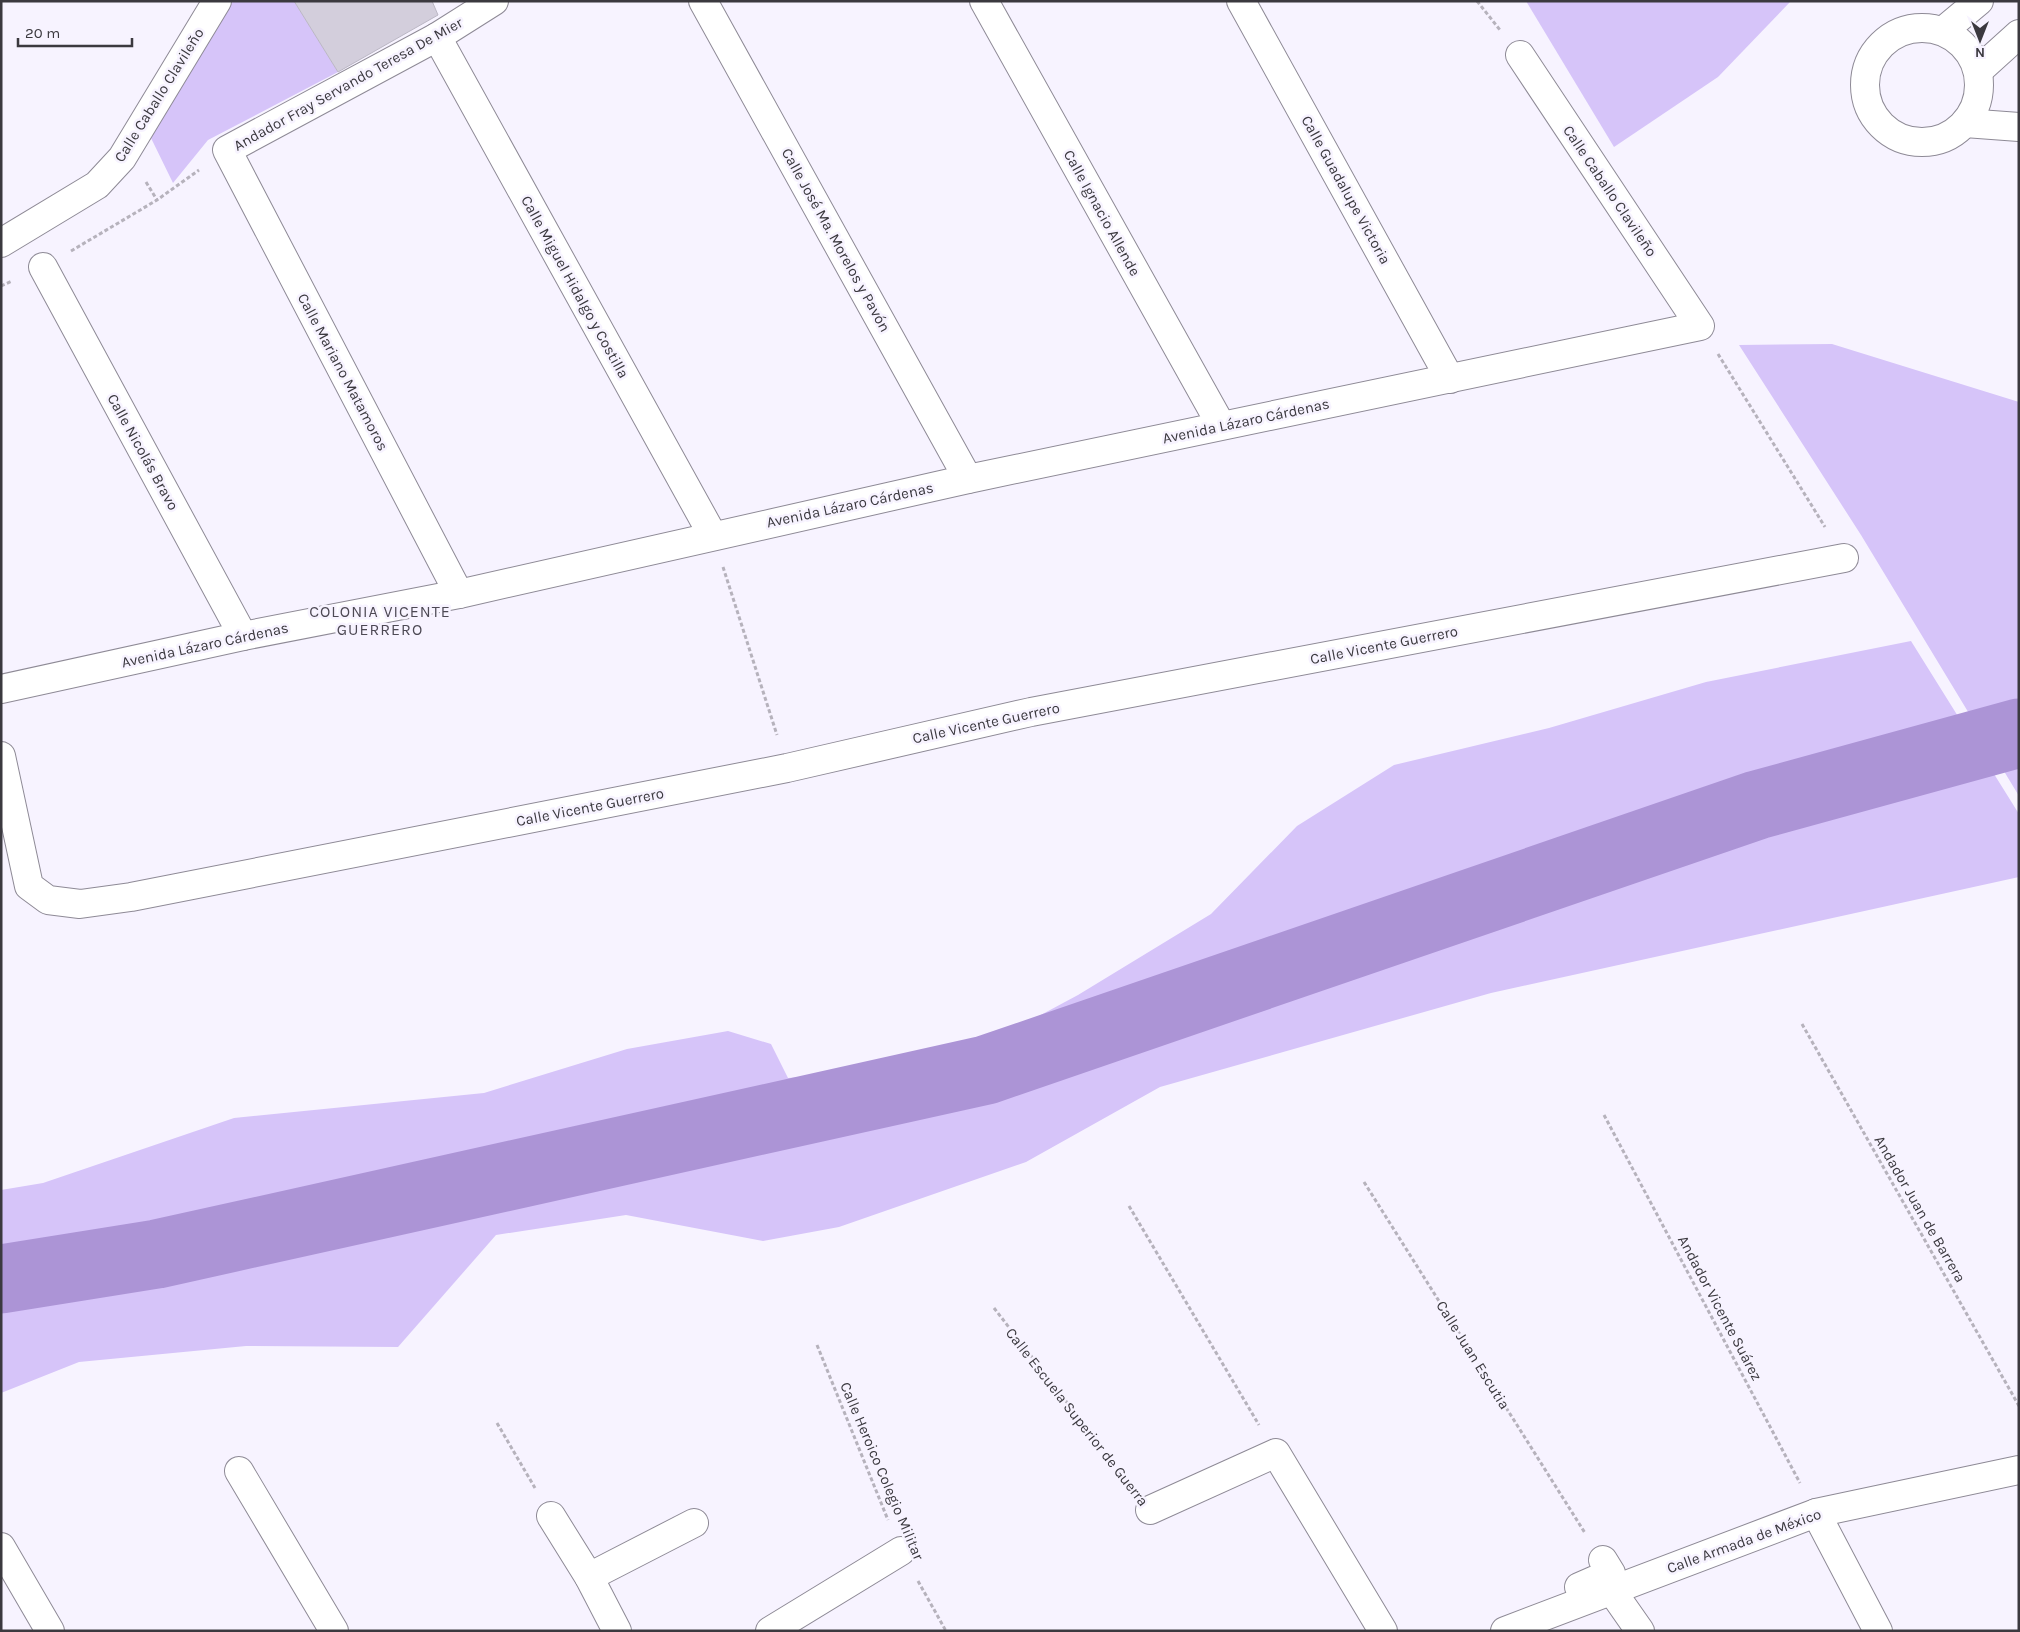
<svg xmlns="http://www.w3.org/2000/svg" width="2020" height="1632" font-family="Karla,sans-serif">
<style>
.green{fill:#d6c4f9}
.lines{fill:none;stroke-linecap:round;stroke-linejoin:round}
.river{stroke:#ac94d6;stroke-width:69}
.building{fill:#d3cedc;stroke:#bbb7c4}
.minor-casing{stroke:#8e8a96;stroke-width:30}
.path{stroke:#b6b2bc;stroke-width:3;stroke-dasharray:4 2.5;stroke-linecap:butt}
.minor{stroke:#fff;stroke-width:28}
.labels{text-anchor:middle;stroke-width:5;stroke-linejoin:round;paint-order:stroke}
.street-label{font-size:15px;fill:#3b393f;stroke:#f7f3ff}
.neighbourhood-label{font-size:16px;letter-spacing:1px;fill:#4d4954;stroke:#f7f3ff}
</style>
<rect width="100%" height="100%" fill="#f7f3ff"/>
<g class="green">
<path d="M 233,1 L 294,1 L 338,72 L 208,140 L 173,183 L 151,138 Z"/>
<path d="M 1526,1 L 1791,1 L 1718,77 L 1614,147 Z"/>
<path d="M 1832,344 L 2019,402 L 2019,796 L 1861,535 L 1739,345 Z"/>
<path d="M 1911,641 L 2019,814 L 2019,877 L 1491,993 L 1160,1087 L 1026,1162 L 839,1227 L 763,1241 L 626,1215 L 496,1235 L 398,1347 L 246,1346 L 79,1362 L 1,1393 L 1,1190 L 43,1183 L 234,1118 L 484,1093 L 627,1049 L 728,1031 L 771,1044 L 788,1078 L 867,1072 L 955,1061 L 1078,995 L 1211,914 L 1297,826 L 1394,765 L 1549,728 L 1706,682 Z"/>
</g>
<g class="lines">
<path class="river" d="M 1,1279 L 157,1254 L 986,1070 L 1757,805 L 2019,733"/>
</g>
<path class="building" d="M 294,1 L 432,1 L 438,15 L 338,72 Z"/>
<g class="lines">
<g class="minor-casing">
<g id="minor">
<path d="M 703,1 L 968,479"/>
<path d="M 984,1 L 1221,425"/>
<path d="M 1241,1 L 1450,379"/>
<circle cx="1922" cy="85" r="57"/>
<path d="M 1943,31 L 1979,1"/>
<path d="M 437,37 L 713,536"/>
<path d="M 1978,71 L 2019,34"/>
<path d="M 1965,123 L 2019,127"/>
<path d="M 1,243 L 97,185 L 122,158 L 217,1"/>
<path d="M 43,267 L 243,636"/>
<path d="M 459,594 L 227,150 L 437,37 L 494,1"/>
<path d="M 1,689 L 243,636 L 459,594 L 968,479 L 1700,326 L 1520,55"/>
<path d="M 1,756 L 29,886 L 48,900 L 80,904 L 131,897 L 787,768 L 1031,712 L 1844,558"/>
<path d="M 239,1471 L 334,1631"/>
<path d="M 1150,1510 L 1276,1453 L 1383,1631"/>
<path d="M 1816,1513 L 1878,1631"/>
<path d="M 551,1516 L 589,1577 L 617,1631"/>
<path d="M 1,1547 L 50,1631"/>
<path d="M 589,1577 L 694,1523"/>
<path d="M 1579,1587 L 1611,1573 L 1603,1560"/>
<path d="M 1612,1591 L 1640,1631"/>
<path d="M 770,1631 L 901,1551"/>
<path d="M 1505,1631 L 1816,1513 L 2019,1470"/>
</g>
</g>
<g class="path">
<path d="M 1477,1 L 1500,30"/>
<path d="M 146,182 L 157,200"/>
<path d="M 71,251 L 157,200 L 199,170"/>
<path d="M 1,286 L 12,281"/>
<path d="M 1718,354 L 1825,527"/>
<path d="M 723,567 L 777,735"/>
<path d="M 1802,1024 L 2019,1406"/>
<path d="M 1604,1115 L 1800,1483"/>
<path d="M 1364,1182 L 1585,1533"/>
<path d="M 1129,1206 L 1259,1425"/>
<path d="M 994,1308 L 1130,1484"/>
<path d="M 817,1345 L 888,1520"/>
<path d="M 497,1423 L 535,1488"/>
<path d="M 918,1581 L 946,1631"/>
</g>
<use href="#minor" class="minor"/>
</g>
<g class="labels">
<g class="street-label">
<text transform="translate(348 84) rotate(-29)" y="5">Andador Fray Servando Teresa De Mier</text>
<text transform="translate(159 95) rotate(-58)" y="5">Calle Caballo Clavileño</text>
<text transform="translate(1346 190) rotate(61)" y="5">Calle Guadalupe Victoria</text>
<text transform="translate(1610 191) rotate(56)" y="5">Calle Caballo Clavileño</text>
<text transform="translate(1102 213) rotate(61)" y="5">Calle Ignacio Allende</text>
<text transform="translate(836 240) rotate(61)" y="5">Calle José Ma. Morelos y Pavón</text>
<text transform="translate(575 287) rotate(61)" y="5">Calle Miguel Hidalgo y Costilla</text>
<text transform="translate(343 372) rotate(62)" y="5">Calle Mariano Matamoros</text>
<text transform="translate(1246 421) rotate(-12)" y="5">Avenida Lázaro Cárdenas</text>
<text transform="translate(143 452) rotate(61)" y="5">Calle Nicolás Bravo</text>
<text transform="translate(850 505) rotate(-12)" y="5">Avenida Lázaro Cárdenas</text>
<text transform="translate(205 645) rotate(-12)" y="5">Avenida Lázaro Cárdenas</text>
<text transform="translate(1384 645) rotate(-11)" y="5">Calle Vicente Guerrero</text>
<text transform="translate(986 723) rotate(-12)" y="5">Calle Vicente Guerrero</text>
<text transform="translate(590 807) rotate(-11)" y="5">Calle Vicente Guerrero</text>
<text transform="translate(1920 1209) rotate(60)" y="5">Andador Juan de Barrera</text>
<text transform="translate(1720 1308) rotate(62)" y="5">Andador Vicente Suárez</text>
<text transform="translate(1473 1355) rotate(58)" y="5">Calle Juan Escutia</text>
<text transform="translate(1077 1417) rotate(52)" y="5">Calle Escuela Superior de Guerra</text>
<text transform="translate(882 1471) rotate(67)" y="5">Calle Heroico Colegio Militar</text>
<text transform="translate(1744 1541) rotate(-20)" y="5">Calle Armada de México</text>
</g>
<g class="neighbourhood-label">
<text x="380" y="617">COLONIA VICENTE<tspan x="380" dy="18">GUERRERO</tspan></text>
</g>
</g>
<rect width="2020" height="1632" fill="none" stroke="#3b393f" stroke-width="5"/>
<g transform="translate(1980 40) rotate(180)" stroke="#f7f3ff" stroke-width="4" paint-order="stroke">
<path d="M0-4L9 19L0 12L-9 19Z" fill="#3b393f"/>
<text y="-8" font-size="14" font-weight="bold" text-anchor="middle" fill="#3b393f">N</text>
</g>
<path d="M18 38v8h114v-8" fill="none" stroke="#3b393f" stroke-width="2.5"/>
<text x="25" y="38" font-size="15" fill="#3b393f" stroke="#f7f3ff" stroke-width="4" paint-order="stroke">20 m</text>
</svg>
